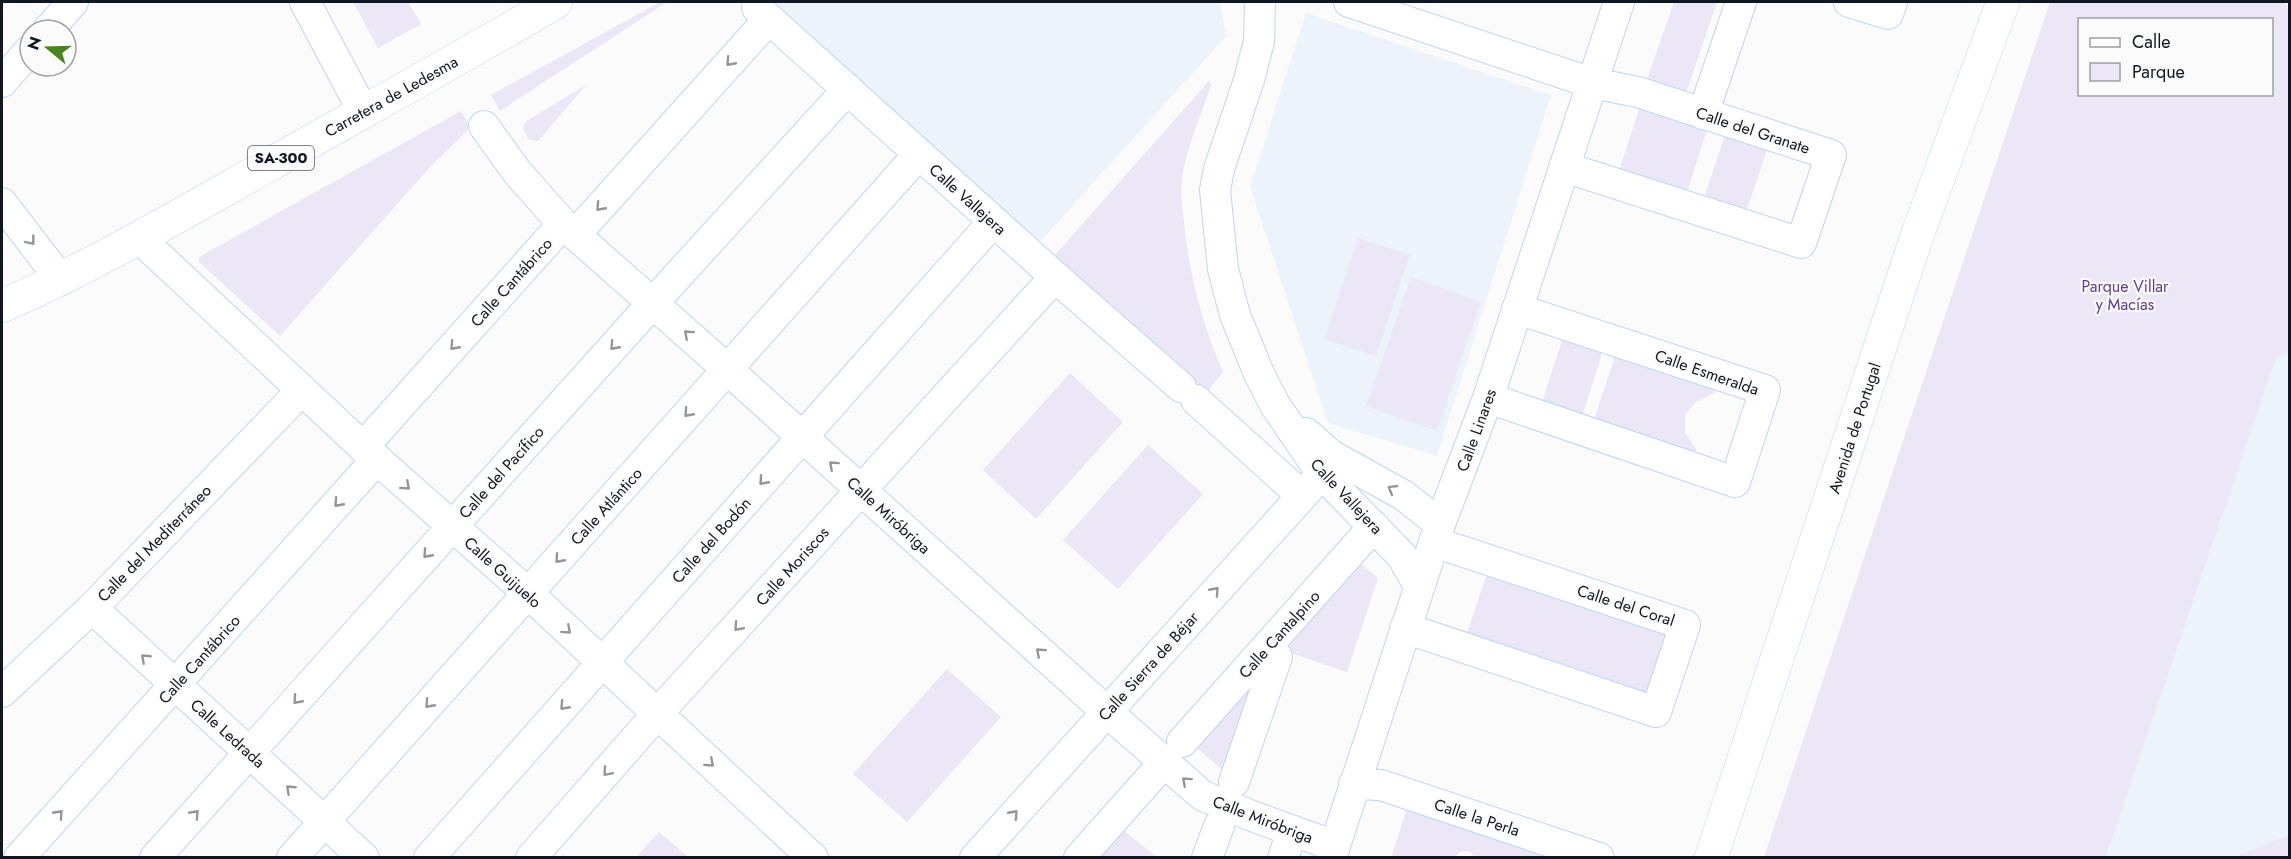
<svg xmlns="http://www.w3.org/2000/svg" width="2291" height="859" font-family="Jost,sans-serif">
<style>
.built{fill:#ecf3fa}
.green{fill:#ebe7f6;fill-rule:evenodd}
.lines{fill:none;stroke-linecap:round;stroke-linejoin:round}
.street-casing{stroke:#bcd7f4;stroke-width:32}
.primary-casing{stroke:#bcd7f4;stroke-width:34}
.highway-casing{stroke:#bcd7f4;stroke-width:34}
.street{stroke:#fff;stroke-width:30}
.primary{stroke:#fff;stroke-width:33}
.highway{stroke:#fff;stroke-width:33}
.oneway{stroke:#93979c}
.labels{text-anchor:middle;stroke-width:4.5;stroke-linejoin:round;paint-order:stroke}
.shield{fill:#fbfbfb;stroke:#565c63;stroke-width:1.5}
.shield-label{font-size:15px;font-weight:bold;fill:#0f1822}
.street-label{font-size:16px;fill:#0f1822;stroke:#fbfbfb}
.park-label{font-size:16px;fill:#603d98;stroke:#fbfbfb}
</style>
<rect width="100%" height="100%" fill="#fbfbfb"/>
<g class="built">
<path d="M 766,2 L 1220,2 L 1226,36 L 1037,245 Z"/>
<path d="M 1306,13 L 1551,95 L 1437,456 L 1328,423 L 1250,187 Z"/>
<path d="M 2289,352 L 2289,857 L 2106,858 L 2276,357 Z"/>
</g>
<g class="green">
<path d="M 353,2 L 408,2 L 421,24 L 378,48 Z"/>
<path d="M 660,2 L 667,2 L 500,111 L 491,95 Z"/>
<path d="M 1674,2 L 1717,2 L 1684,99 L 1645,86 Z"/>
<path d="M 2050,2 L 2285,2 L 2290,12 L 2289,352 L 2276,358 L 2106,857 L 1764,857 ZM 2080,20 L 2272,20 L 2272,94 L 2080,94 Z"/>
<path d="M 1209,81 L 1211,85 C 1202,113 1188,144 1183,172 C 1180,188 1182,205 1184,222 C 1189,275 1202,323 1223,372 L 1206,393 L 1054,256 Z"/>
<path d="M 587,84 L 538,141 L 528,139 L 523,129 L 525,122 Z"/>
<path d="M 1641,104 L 1708,127 L 1686,195 L 1618,173 Z"/>
<path d="M 461,111 L 471,127 L 431,166 L 280,336 L 199,262 L 199,257 Z"/>
<path d="M 1726,133 L 1768,147 L 1745,215 L 1703,201 Z"/>
<path d="M 1358,238 L 1410,255 L 1376,356 L 1324,339 Z"/>
<path d="M 1411,277 L 1481,302 L 1437,431 L 1366,406 Z"/>
<path d="M 1563,338 L 1603,351 L 1581,419 L 1541,405 Z"/>
<path d="M 1616,353 L 1717,385 L 1714,393 L 1696,402 L 1685,415 L 1685,433 L 1696,449 L 1694,455 L 1593,422 Z"/>
<path d="M 1070,373 L 1123,422 L 1036,519 L 983,470 Z"/>
<path d="M 1148,445 L 1203,494 L 1118,589 L 1063,540 Z"/>
<path d="M 1354,558 L 1378,578 L 1347,672 L 1273,647 Z"/>
<path d="M 1487,573 L 1672,636 L 1650,701 L 1465,639 Z"/>
<path d="M 1267,658 L 1227,774 L 1190,742 Z"/>
<path d="M 947,669 L 1001,717 L 907,822 L 853,774 Z"/>
<path d="M 1407,809 L 1553,857 L 1476,857 L 1468,851 L 1460,852 L 1455,857 L 1391,858 Z"/>
<path d="M 1114,823 L 1157,857 L 1084,858 Z"/>
<path d="M 659,832 L 688,857 L 636,857 Z"/>
<path d="M 2289,835 L 2289,857 L 2235,857 Z"/>
</g>
<g class="lines">
<g class="street-casing">
<g id="street">
<path d="M 305,2 L 363,111"/>
<path d="M 1260,2 L 1259,41 L 1249,80 L 1219,169 L 1215,190 L 1223,269 L 1235,315 L 1260,376 L 1275,405 L 1322,474 L 1402,556 L 1419,586"/>
<path d="M 1349,2 L 1592,83 L 1638,92 L 1831,155 L 1801,243 L 1564,167"/>
<path d="M 1849,2 L 1888,14 L 1892,2"/>
<path d="M 757,8 L 1070,290 L 1181,387"/>
<path d="M 48,30 L 73,2"/>
<path d="M 2,82 L 30,50"/>
<path d="M 1703,114 L 1741,2"/>
<path d="M 484,126 L 517,172 L 563,224 L 727,369 L 1107,712 L 1203,796 L 1252,816 L 1335,846"/>
<path d="M 2,203 L 61,280"/>
<path d="M 575,235 L 769,19"/>
<path d="M 139,238 L 363,447 L 519,585 L 813,858"/>
<path d="M 1488,398 L 1735,482 L 1765,390 L 1517,309"/>
<path d="M 1196,400 L 1301,495"/>
<path d="M 1306,433 L 1331,455 L 1403,495 L 1440,524"/>
<path d="M 363,447 L 563,224"/>
<path d="M 92,608 L 364,858"/>
<path d="M 1405,628 L 1656,712 L 1685,625 L 1434,542"/>
<path d="M 2,692 L 92,608 L 302,390"/>
<path d="M 1182,742 L 1374,526"/>
<path d="M 1234,782 L 1277,657"/>
<path d="M 1354,784 L 1381,785 L 1599,858"/>
<path d="M 19,858 L 377,459"/>
<path d="M 155,858 L 641,316 L 848,89"/>
<path d="M 292,858 L 919,154"/>
<path d="M 429,858 L 993,222"/>
<path d="M 531,858 L 657,714 L 1055,277"/>
<path d="M 975,858 L 1322,474"/>
<path d="M 1079,858 L 1154,774"/>
<path d="M 1207,858 L 1219,826"/>
<path d="M 1283,858 L 1292,831"/>
<path d="M 1331,858 L 1440,524 L 1488,398 L 1619,2"/>
</g>
</g>
<g class="primary-casing">
<path id="primary" d="M 1711,858 L 1917,236 L 2003,2"/>
</g>
<g class="highway-casing">
<path id="highway" d="M 2,306 C 93,266 180,215 267,166 C 364,111 461,58 556,2"/>
</g>
<use href="#street" class="street"/>
<use href="#primary" class="primary"/>
<use href="#highway" class="highway"/>
</g>
<defs><path id="oneway-chevron" d="M-2-3.5L2.5 0L-2 3.5" fill="none" stroke-width="1.6" stroke-linecap="round" stroke-linejoin="round" transform="scale(1.5)"/></defs>
<g class="oneway">
<use href="#oneway-chevron" transform="translate(730 62) rotate(132)"/>
<use href="#oneway-chevron" transform="translate(600 207) rotate(132)"/>
<use href="#oneway-chevron" transform="translate(31 241) rotate(52)"/>
<use href="#oneway-chevron" transform="translate(688 334) rotate(-138)"/>
<use href="#oneway-chevron" transform="translate(454 346) rotate(132)"/>
<use href="#oneway-chevron" transform="translate(614 346) rotate(132)"/>
<use href="#oneway-chevron" transform="translate(688 413) rotate(132)"/>
<use href="#oneway-chevron" transform="translate(833 465) rotate(-138)"/>
<use href="#oneway-chevron" transform="translate(763 481) rotate(132)"/>
<use href="#oneway-chevron" transform="translate(406 486) rotate(42)"/>
<use href="#oneway-chevron" transform="translate(1392 489) rotate(-150)"/>
<use href="#oneway-chevron" transform="translate(338 503) rotate(132)"/>
<use href="#oneway-chevron" transform="translate(427 554) rotate(132)"/>
<use href="#oneway-chevron" transform="translate(559 559) rotate(132)"/>
<use href="#oneway-chevron" transform="translate(1215 591) rotate(-48)"/>
<use href="#oneway-chevron" transform="translate(738 627) rotate(132)"/>
<use href="#oneway-chevron" transform="translate(567 630) rotate(42)"/>
<use href="#oneway-chevron" transform="translate(1040 652) rotate(-138)"/>
<use href="#oneway-chevron" transform="translate(145 658) rotate(-137)"/>
<use href="#oneway-chevron" transform="translate(297 700) rotate(132)"/>
<use href="#oneway-chevron" transform="translate(429 704) rotate(132)"/>
<use href="#oneway-chevron" transform="translate(564 706) rotate(132)"/>
<use href="#oneway-chevron" transform="translate(710 763) rotate(42)"/>
<use href="#oneway-chevron" transform="translate(607 772) rotate(131)"/>
<use href="#oneway-chevron" transform="translate(1186 781) rotate(-138)"/>
<use href="#oneway-chevron" transform="translate(290 789) rotate(-137)"/>
<use href="#oneway-chevron" transform="translate(59 814) rotate(-48)"/>
<use href="#oneway-chevron" transform="translate(195 814) rotate(-48)"/>
<use href="#oneway-chevron" transform="translate(1014 814) rotate(-48)"/>
</g>
<g class="labels">
<rect class="shield" x="248" y="146" width="66" height="24" rx="4.5"/>
<g class="shield-label">
<text x="281" y="163">SA-300</text>
</g>
<g class="street-label">
<text transform="translate(391 96) rotate(-29)" y="6">Carretera de Ledesma</text>
<text transform="translate(1753 130) rotate(18)" y="6">Calle del Granate</text>
<text transform="translate(968 199) rotate(42)" y="6">Calle Vallejera</text>
<text transform="translate(511 282) rotate(-48)" y="6">Calle Cantábrico</text>
<text transform="translate(1707 372) rotate(19)" y="6">Calle Esmeralda</text>
<text transform="translate(1854 428) rotate(-72)" y="6">Avenida de Portugal</text>
<text transform="translate(1476 430) rotate(-70)" y="6">Calle Linares</text>
<text transform="translate(501 472) rotate(-48)" y="6">Calle del Pacífico</text>
<text transform="translate(1347 496) rotate(47)" y="6">Calle Vallejera</text>
<text transform="translate(606 506) rotate(-48)" y="6">Calle Atlántico</text>
<text transform="translate(889 515) rotate(42)" y="6">Calle Miróbriga</text>
<text transform="translate(711 540) rotate(-48)" y="6">Calle del Bodón</text>
<text transform="translate(154 543) rotate(-46)" y="6">Calle del Mediterráneo</text>
<text transform="translate(792 566) rotate(-48)" y="6">Calle Moriscos</text>
<text transform="translate(503 572) rotate(42)" y="6">Calle Guijuelo</text>
<text transform="translate(1626 605) rotate(18)" y="6">Calle del Coral</text>
<text transform="translate(1279 634) rotate(-48)" y="6">Calle Cantalpino</text>
<text transform="translate(199 659) rotate(-48)" y="6">Calle Cantábrico</text>
<text transform="translate(1148 666) rotate(-48)" y="6">Calle Sierra de Béjar</text>
<text transform="translate(228 733) rotate(42)" y="6">Calle Ledrada</text>
<text transform="translate(1477 817) rotate(18)" y="6">Calle la Perla</text>
<text transform="translate(1263 819) rotate(21)" y="6">Calle Miróbriga</text>
</g>
<g class="park-label">
<text x="2125" y="292">Parque Villar<tspan x="2125" dy="18">y Macías</tspan></text>
</g>
</g>
<rect width="2291" height="859" fill="none" stroke="#0f1822" stroke-width="6"/>
<rect x="2078" y="18" width="195" height="78" fill="#fbfbfb" stroke="#9da0a4" stroke-width="1.5"/>
<rect x="2090" y="38" width="30" height="9" fill="#ffffff" stroke="#9da0a4" stroke-width="1.5"/>
<text x="2132" y="48" font-size="18" fill="#0f1822">Calle</text>
<rect x="2090" y="63" width="30" height="18" fill="#ebe7f6" stroke="#9da0a4" stroke-width="1.5"/>
<text x="2132" y="78" font-size="18" fill="#0f1822">Parque</text>
<g transform="translate(48 48) rotate(289)"><circle r="28" fill="#fbfbfb" stroke="#9da0a4" stroke-width="1.5"/>
<path d="M0-4.5L10 22L0 15L-10 22Z" fill="#4a8420"/>
<text y="-9" font-size="16" font-weight="bold" text-anchor="middle" fill="#0f1822">N</text>
</g>
</svg>
